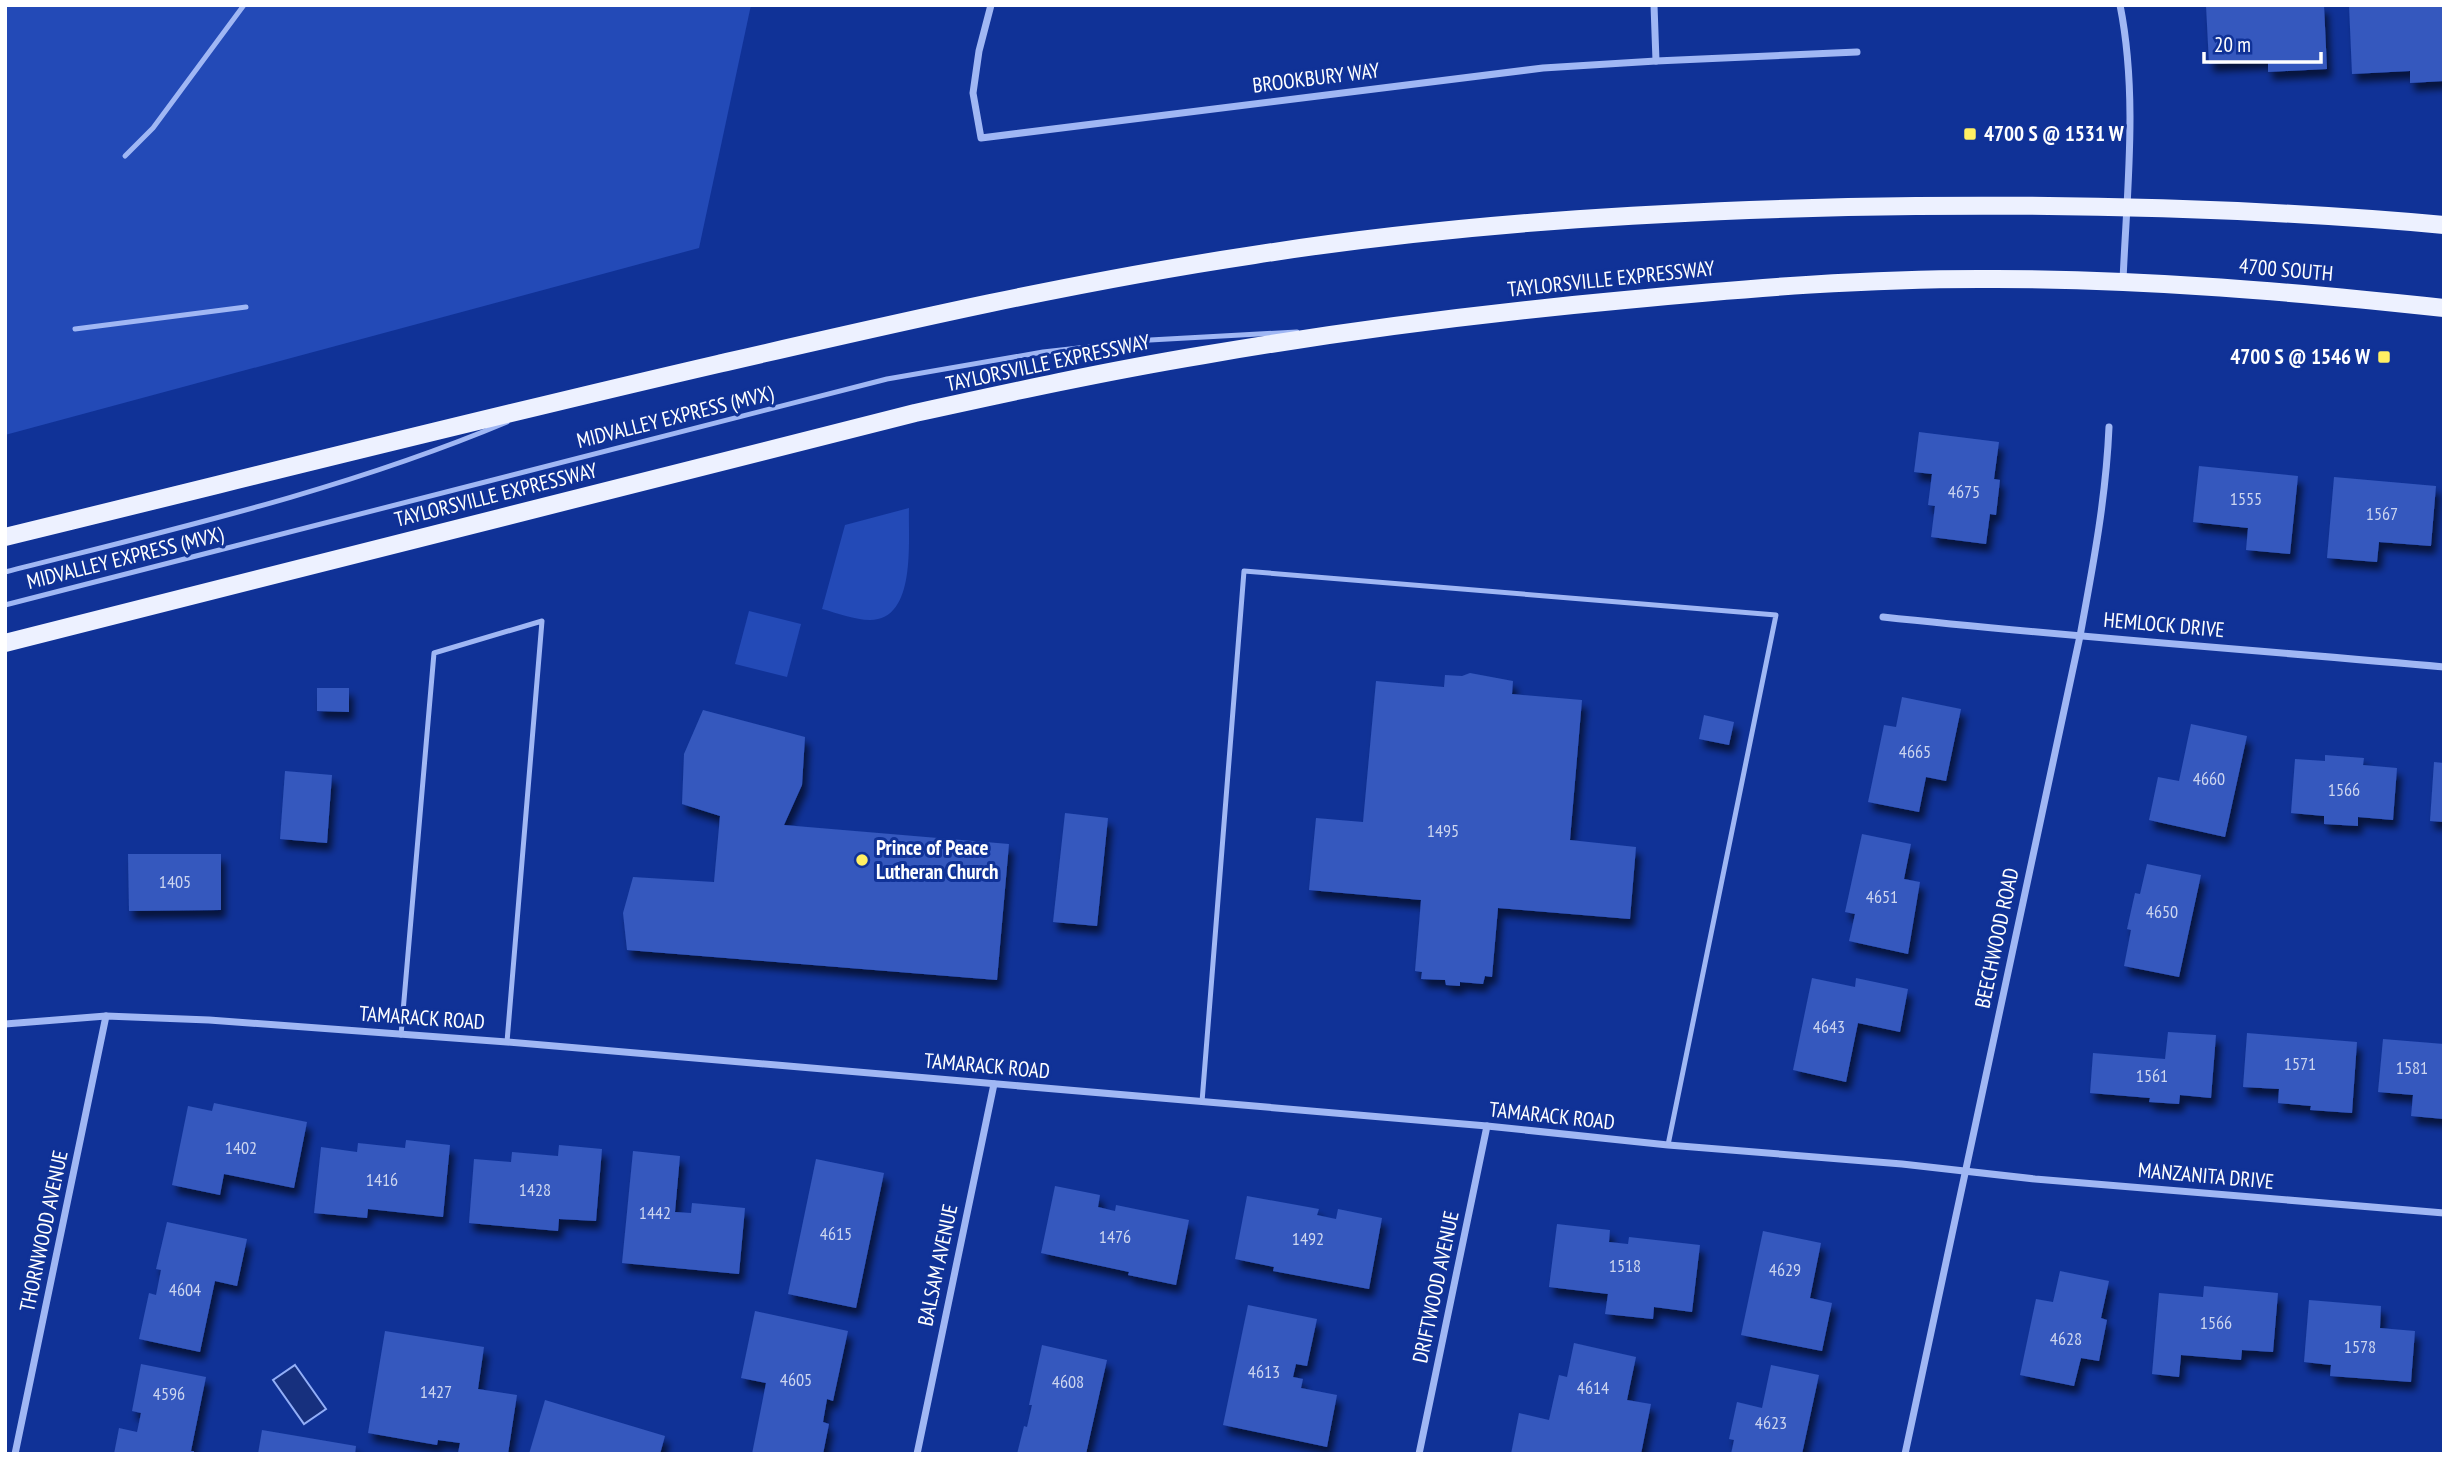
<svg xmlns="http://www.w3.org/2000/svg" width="2449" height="1459" font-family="'PT Sans Narrow',sans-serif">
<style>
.green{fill:#234ab7}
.water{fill:#17307e;stroke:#92aef7;stroke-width:2}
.building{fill:#3458be;filter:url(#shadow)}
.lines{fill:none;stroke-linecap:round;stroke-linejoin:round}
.lane{stroke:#a0b7f4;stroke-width:5}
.street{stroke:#a0b7f4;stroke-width:7}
.primary{stroke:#edf1ff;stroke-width:18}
.poi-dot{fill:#ffef63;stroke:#103297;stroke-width:2.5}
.labels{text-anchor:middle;stroke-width:6;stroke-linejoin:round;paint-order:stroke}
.number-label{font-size:18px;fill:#ccd5ef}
.street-label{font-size:21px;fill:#fff;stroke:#103297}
.poi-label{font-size:21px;font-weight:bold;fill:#fff;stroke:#103297;text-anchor:start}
</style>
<defs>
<filter id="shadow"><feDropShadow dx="4.5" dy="8" stdDeviation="3.5" flood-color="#0009"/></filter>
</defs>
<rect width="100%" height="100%" fill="#103297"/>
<g class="green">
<path d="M 5,5 L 751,5 L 699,248 L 5,435 Z"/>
<path d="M 909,508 C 908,540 917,620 870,620 C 855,620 837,613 822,609 L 845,525 Z"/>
<path d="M 749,611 L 801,624 L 787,677 L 735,664 Z"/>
</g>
<path class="water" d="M 295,1365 L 326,1409 L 304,1424 L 273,1380 Z"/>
<g class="building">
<path d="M 2206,5 L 2324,5 L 2327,69 L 2268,72 L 2268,61 L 2209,64 Z"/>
<path d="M 2349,5 L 2444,5 L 2444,81 L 2410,83 L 2410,71 L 2352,74 Z"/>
<path d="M 1919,432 L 1999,442 L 1994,479 L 2000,480 L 1996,515 L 1990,514 L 1986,544 L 1931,537 L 1935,506 L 1928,505 L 1932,474 L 1914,472 Z"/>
<path d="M 2199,466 L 2298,476 L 2290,554 L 2246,550 L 2248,528 L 2193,522 Z"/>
<path d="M 2334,477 L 2436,486 L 2431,546 L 2379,542 L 2377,562 L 2327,558 Z"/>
<path d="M 1470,673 L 1513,681 L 1512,694 L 1582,700 L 1570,840 L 1636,847 L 1630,919 L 1498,908 L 1492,977 L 1485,976 L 1483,984 L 1460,982 L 1460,986 L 1446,985 L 1445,980 L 1421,979 L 1422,972 L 1415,971 L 1421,900 L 1309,890 L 1316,818 L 1363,822 L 1376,681 L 1444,687 L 1445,675 L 1462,676 Z"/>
<path d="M 317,688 L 349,688 L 349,712 L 317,711 Z"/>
<path d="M 1902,697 L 1961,709 L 1946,781 L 1926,777 L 1919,812 L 1868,802 L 1884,725 L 1896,727 Z"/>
<path d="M 703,710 L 805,737 L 802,785 L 784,825 L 1009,844 L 997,980 L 627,950 L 623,913 L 633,877 L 714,882 L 720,816 L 682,804 L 684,754 Z"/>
<path d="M 1704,715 L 1734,722 L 1729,745 L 1699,739 Z"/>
<path d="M 2191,724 L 2247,736 L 2225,837 L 2149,820 L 2158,777 L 2179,781 Z"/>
<path d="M 2325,755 L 2364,758 L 2363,765 L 2397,768 L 2393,820 L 2358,817 L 2358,826 L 2324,824 L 2324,816 L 2291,813 L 2295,759 L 2325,761 Z"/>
<path d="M 2434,762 L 2444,763 L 2444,822 L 2430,821 Z"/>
<path d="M 285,771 L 332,775 L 327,843 L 280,839 Z"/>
<path d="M 1065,813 L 1108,818 L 1097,926 L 1053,922 Z"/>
<path d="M 1862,834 L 1911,844 L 1904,879 L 1920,882 L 1908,954 L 1849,941 L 1855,914 L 1845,912 Z"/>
<path d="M 128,854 L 221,854 L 221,910 L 129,911 Z"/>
<path d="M 2147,864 L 2201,875 L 2179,977 L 2124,966 L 2131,930 L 2127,929 L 2135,893 L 2140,894 Z"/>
<path d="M 1812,978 L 1855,987 L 1856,978 L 1908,989 L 1900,1032 L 1858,1023 L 1846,1082 L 1793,1070 Z"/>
<path d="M 2168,1032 L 2216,1035 L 2211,1098 L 2180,1095 L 2179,1104 L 2149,1102 L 2150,1098 L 2090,1093 L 2093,1053 L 2165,1059 Z"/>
<path d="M 2247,1033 L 2357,1042 L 2352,1113 L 2310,1110 L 2311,1106 L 2278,1103 L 2279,1089 L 2243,1087 Z"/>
<path d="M 2383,1039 L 2444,1044 L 2444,1119 L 2411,1116 L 2413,1095 L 2378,1092 Z"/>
<path d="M 214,1103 L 307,1122 L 294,1188 L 224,1174 L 220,1195 L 172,1185 L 188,1106 L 212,1111 Z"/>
<path d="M 406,1140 L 450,1145 L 443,1217 L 368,1209 L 367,1218 L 314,1213 L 321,1147 L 357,1152 L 358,1143 L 405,1148 Z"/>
<path d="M 559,1145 L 602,1149 L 596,1221 L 559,1219 L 558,1231 L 469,1223 L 474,1159 L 511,1162 L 512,1152 L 558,1156 Z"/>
<path d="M 633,1151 L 680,1156 L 675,1212 L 691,1213 L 692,1203 L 745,1208 L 739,1274 L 622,1263 Z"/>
<path d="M 816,1159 L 884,1173 L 856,1308 L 788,1294 Z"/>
<path d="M 1055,1186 L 1100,1195 L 1098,1207 L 1115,1211 L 1116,1205 L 1189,1220 L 1176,1285 L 1128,1275 L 1129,1272 L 1041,1253 Z"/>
<path d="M 1247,1196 L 1319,1209 L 1317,1215 L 1336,1219 L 1338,1209 L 1382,1218 L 1369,1289 L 1273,1271 L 1274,1267 L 1235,1259 Z"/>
<path d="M 167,1222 L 247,1239 L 237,1286 L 215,1281 L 200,1352 L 139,1339 L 149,1293 L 156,1295 L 161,1270 L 156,1269 Z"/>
<path d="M 1557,1224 L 1610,1230 L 1609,1242 L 1628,1244 L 1629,1237 L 1700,1245 L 1692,1312 L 1654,1307 L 1653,1319 L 1605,1314 L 1608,1294 L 1549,1287 Z"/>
<path d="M 1763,1231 L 1821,1243 L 1810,1298 L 1832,1303 L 1822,1351 L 1741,1335 Z"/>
<path d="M 2060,1271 L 2109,1281 L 2101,1318 L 2107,1320 L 2099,1361 L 2081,1358 L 2074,1386 L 2020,1375 L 2036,1299 L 2053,1302 Z"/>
<path d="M 2204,1286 L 2278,1293 L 2273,1352 L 2242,1350 L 2241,1360 L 2181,1355 L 2179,1377 L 2152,1374 L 2159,1293 L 2203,1297 Z"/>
<path d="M 2309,1300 L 2381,1306 L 2380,1328 L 2415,1331 L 2411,1382 L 2330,1376 L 2331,1365 L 2304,1362 Z"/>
<path d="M 1248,1305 L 1317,1319 L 1307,1366 L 1296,1364 L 1293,1377 L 1303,1379 L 1301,1388 L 1337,1395 L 1327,1447 L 1223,1425 Z"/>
<path d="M 755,1311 L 848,1331 L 833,1401 L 827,1399 L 823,1422 L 829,1424 L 823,1454 L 752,1454 L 766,1383 L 741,1378 Z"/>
<path d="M 385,1331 L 484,1347 L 478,1389 L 517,1395 L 508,1454 L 465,1454 L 458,1453 L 460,1443 L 438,1440 L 437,1445 L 368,1433 Z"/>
<path d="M 1574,1343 L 1636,1357 L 1627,1400 L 1651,1404 L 1641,1454 L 1511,1454 L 1519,1413 L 1549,1420 L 1559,1375 L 1567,1377 Z"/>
<path d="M 1042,1345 L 1107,1360 L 1086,1454 L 1017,1454 L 1024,1426 L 1027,1427 L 1032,1405 L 1029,1405 Z"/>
<path d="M 141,1364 L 206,1377 L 191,1451 L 194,1451 L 194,1454 L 114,1454 L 119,1428 L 137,1432 L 141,1413 L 132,1411 Z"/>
<path d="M 1771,1365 L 1819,1375 L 1802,1454 L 1731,1454 L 1734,1440 L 1729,1439 L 1737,1402 L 1762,1408 Z"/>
<path d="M 545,1400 L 665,1436 L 660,1454 L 529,1454 Z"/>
<path d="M 262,1430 L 356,1446 L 355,1454 L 258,1454 Z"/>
</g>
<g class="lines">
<g class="lane">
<path d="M 125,156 L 153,128 L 244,5"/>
<path d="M 75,329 L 246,307"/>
<path d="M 5,572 C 174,529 345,490 507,422"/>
<path d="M 5,605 L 887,379 L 1043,352 L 1150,340 L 1297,332"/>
<path d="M 401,1035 L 434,653 L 542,621 L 507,1042"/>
<path d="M 1202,1102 L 1244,571 L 1776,615 L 1668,1145"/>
</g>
<g class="street">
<path d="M 991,5 L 979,51 L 973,93 L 981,138 L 1543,68 L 1656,61 L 1857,52"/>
<path d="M 1654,5 L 1656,61"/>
<path d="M 2120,5 C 2138,95 2127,189 2123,280"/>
<path d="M 1883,617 C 2069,637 2257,650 2444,667"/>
<path d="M 5,1024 L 106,1016 L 209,1020 L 507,1042 L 1487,1126 L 1668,1145 L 1902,1164 L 2035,1179 L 2444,1213"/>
<path d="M 15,1454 L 106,1016"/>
<path d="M 917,1454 L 994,1084"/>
<path d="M 1419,1454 L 1487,1126"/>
<path d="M 1905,1454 L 2080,636 C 2093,566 2106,498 2109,427"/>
</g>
<g class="primary">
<path d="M 5,537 C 243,479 480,419 718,364 C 896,323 1073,282 1254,255 C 1451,224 1649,212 1848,207 C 2047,203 2245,207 2444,225"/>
<path d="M 5,643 L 915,413 C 1011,392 1107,371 1204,355 C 1343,331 1484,313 1625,300 C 1748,288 1873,278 1996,279 C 2146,279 2295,292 2444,308"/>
</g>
</g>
<g class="poi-dot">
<rect x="1963" y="127" width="14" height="14" rx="3.5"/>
<rect x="2377" y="350" width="14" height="14" rx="3.5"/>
<circle cx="862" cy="860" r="7"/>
</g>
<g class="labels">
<g class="number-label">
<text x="1964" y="498">4675</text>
<text x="2246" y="505">1555</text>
<text x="2382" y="520">1567</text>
<text x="1915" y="758">4665</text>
<text x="2209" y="785">4660</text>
<text x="2344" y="796">1566</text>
<text x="1443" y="837">1495</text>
<text x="175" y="888">1405</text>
<text x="1882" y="903">4651</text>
<text x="2162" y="918">4650</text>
<text x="1829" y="1033">4643</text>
<text x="2300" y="1070">1571</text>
<text x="2412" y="1074">1581</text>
<text x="2152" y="1082">1561</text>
<text x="241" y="1154">1402</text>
<text x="382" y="1186">1416</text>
<text x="535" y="1196">1428</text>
<text x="655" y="1219">1442</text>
<text x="836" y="1240">4615</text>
<text x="1115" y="1243">1476</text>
<text x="1308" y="1245">1492</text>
<text x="1625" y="1272">1518</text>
<text x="1785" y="1276">4629</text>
<text x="185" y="1296">4604</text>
<text x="2216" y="1329">1566</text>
<text x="2066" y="1345">4628</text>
<text x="2360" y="1353">1578</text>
<text x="1264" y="1378">4613</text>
<text x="796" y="1386">4605</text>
<text x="1068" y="1388">4608</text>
<text x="1593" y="1394">4614</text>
<text x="436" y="1398">1427</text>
<text x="169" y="1400">4596</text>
<text x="1771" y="1429">4623</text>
</g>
<g class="street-label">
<text transform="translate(1316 78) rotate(-7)" y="7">BROOKBURY WAY</text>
<text transform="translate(2286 270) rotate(5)" y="7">4700 SOUTH</text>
<text transform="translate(1611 279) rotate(-6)" y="7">TAYLORSVILLE EXPRESSWAY</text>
<text transform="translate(1048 363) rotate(-12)" y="7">TAYLORSVILLE EXPRESSWAY</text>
<text transform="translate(675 417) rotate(-14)" y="7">MIDVALLEY EXPRESS (MVX)</text>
<text transform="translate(496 495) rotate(-14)" y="7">TAYLORSVILLE EXPRESSWAY</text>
<text transform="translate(125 558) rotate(-14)" y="7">MIDVALLEY EXPRESS (MVX)</text>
<text transform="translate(2164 625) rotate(5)" y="7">HEMLOCK DRIVE</text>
<text transform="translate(1997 938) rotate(-78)" y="7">BEECHWOOD ROAD</text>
<text transform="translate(422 1018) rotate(4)" y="7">TAMARACK ROAD</text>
<text transform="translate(987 1066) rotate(5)" y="7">TAMARACK ROAD</text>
<text transform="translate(1552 1116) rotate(6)" y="7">TAMARACK ROAD</text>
<text transform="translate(2206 1176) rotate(5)" y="7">MANZANITA DRIVE</text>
<text transform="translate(44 1231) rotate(-78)" y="7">THORNWOOD AVENUE</text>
<text transform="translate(938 1265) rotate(-78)" y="7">BALSAM AVENUE</text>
<text transform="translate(1436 1287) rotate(-78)" y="7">DRIFTWOOD AVENUE</text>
</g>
<g class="poi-label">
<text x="1984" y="141">4700 S @ 1531 W</text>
<text x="2370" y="364" text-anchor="end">4700 S @ 1546 W</text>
<text x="876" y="855">Prince of Peace<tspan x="876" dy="24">Lutheran Church</tspan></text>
</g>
</g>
<rect width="2449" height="1459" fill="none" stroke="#ffffff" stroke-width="14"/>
<path d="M2204 52v10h117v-10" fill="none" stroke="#ffffff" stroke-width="3.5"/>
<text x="2214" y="52" font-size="21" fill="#ffffff" stroke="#103297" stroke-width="5" paint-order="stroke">20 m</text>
</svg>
